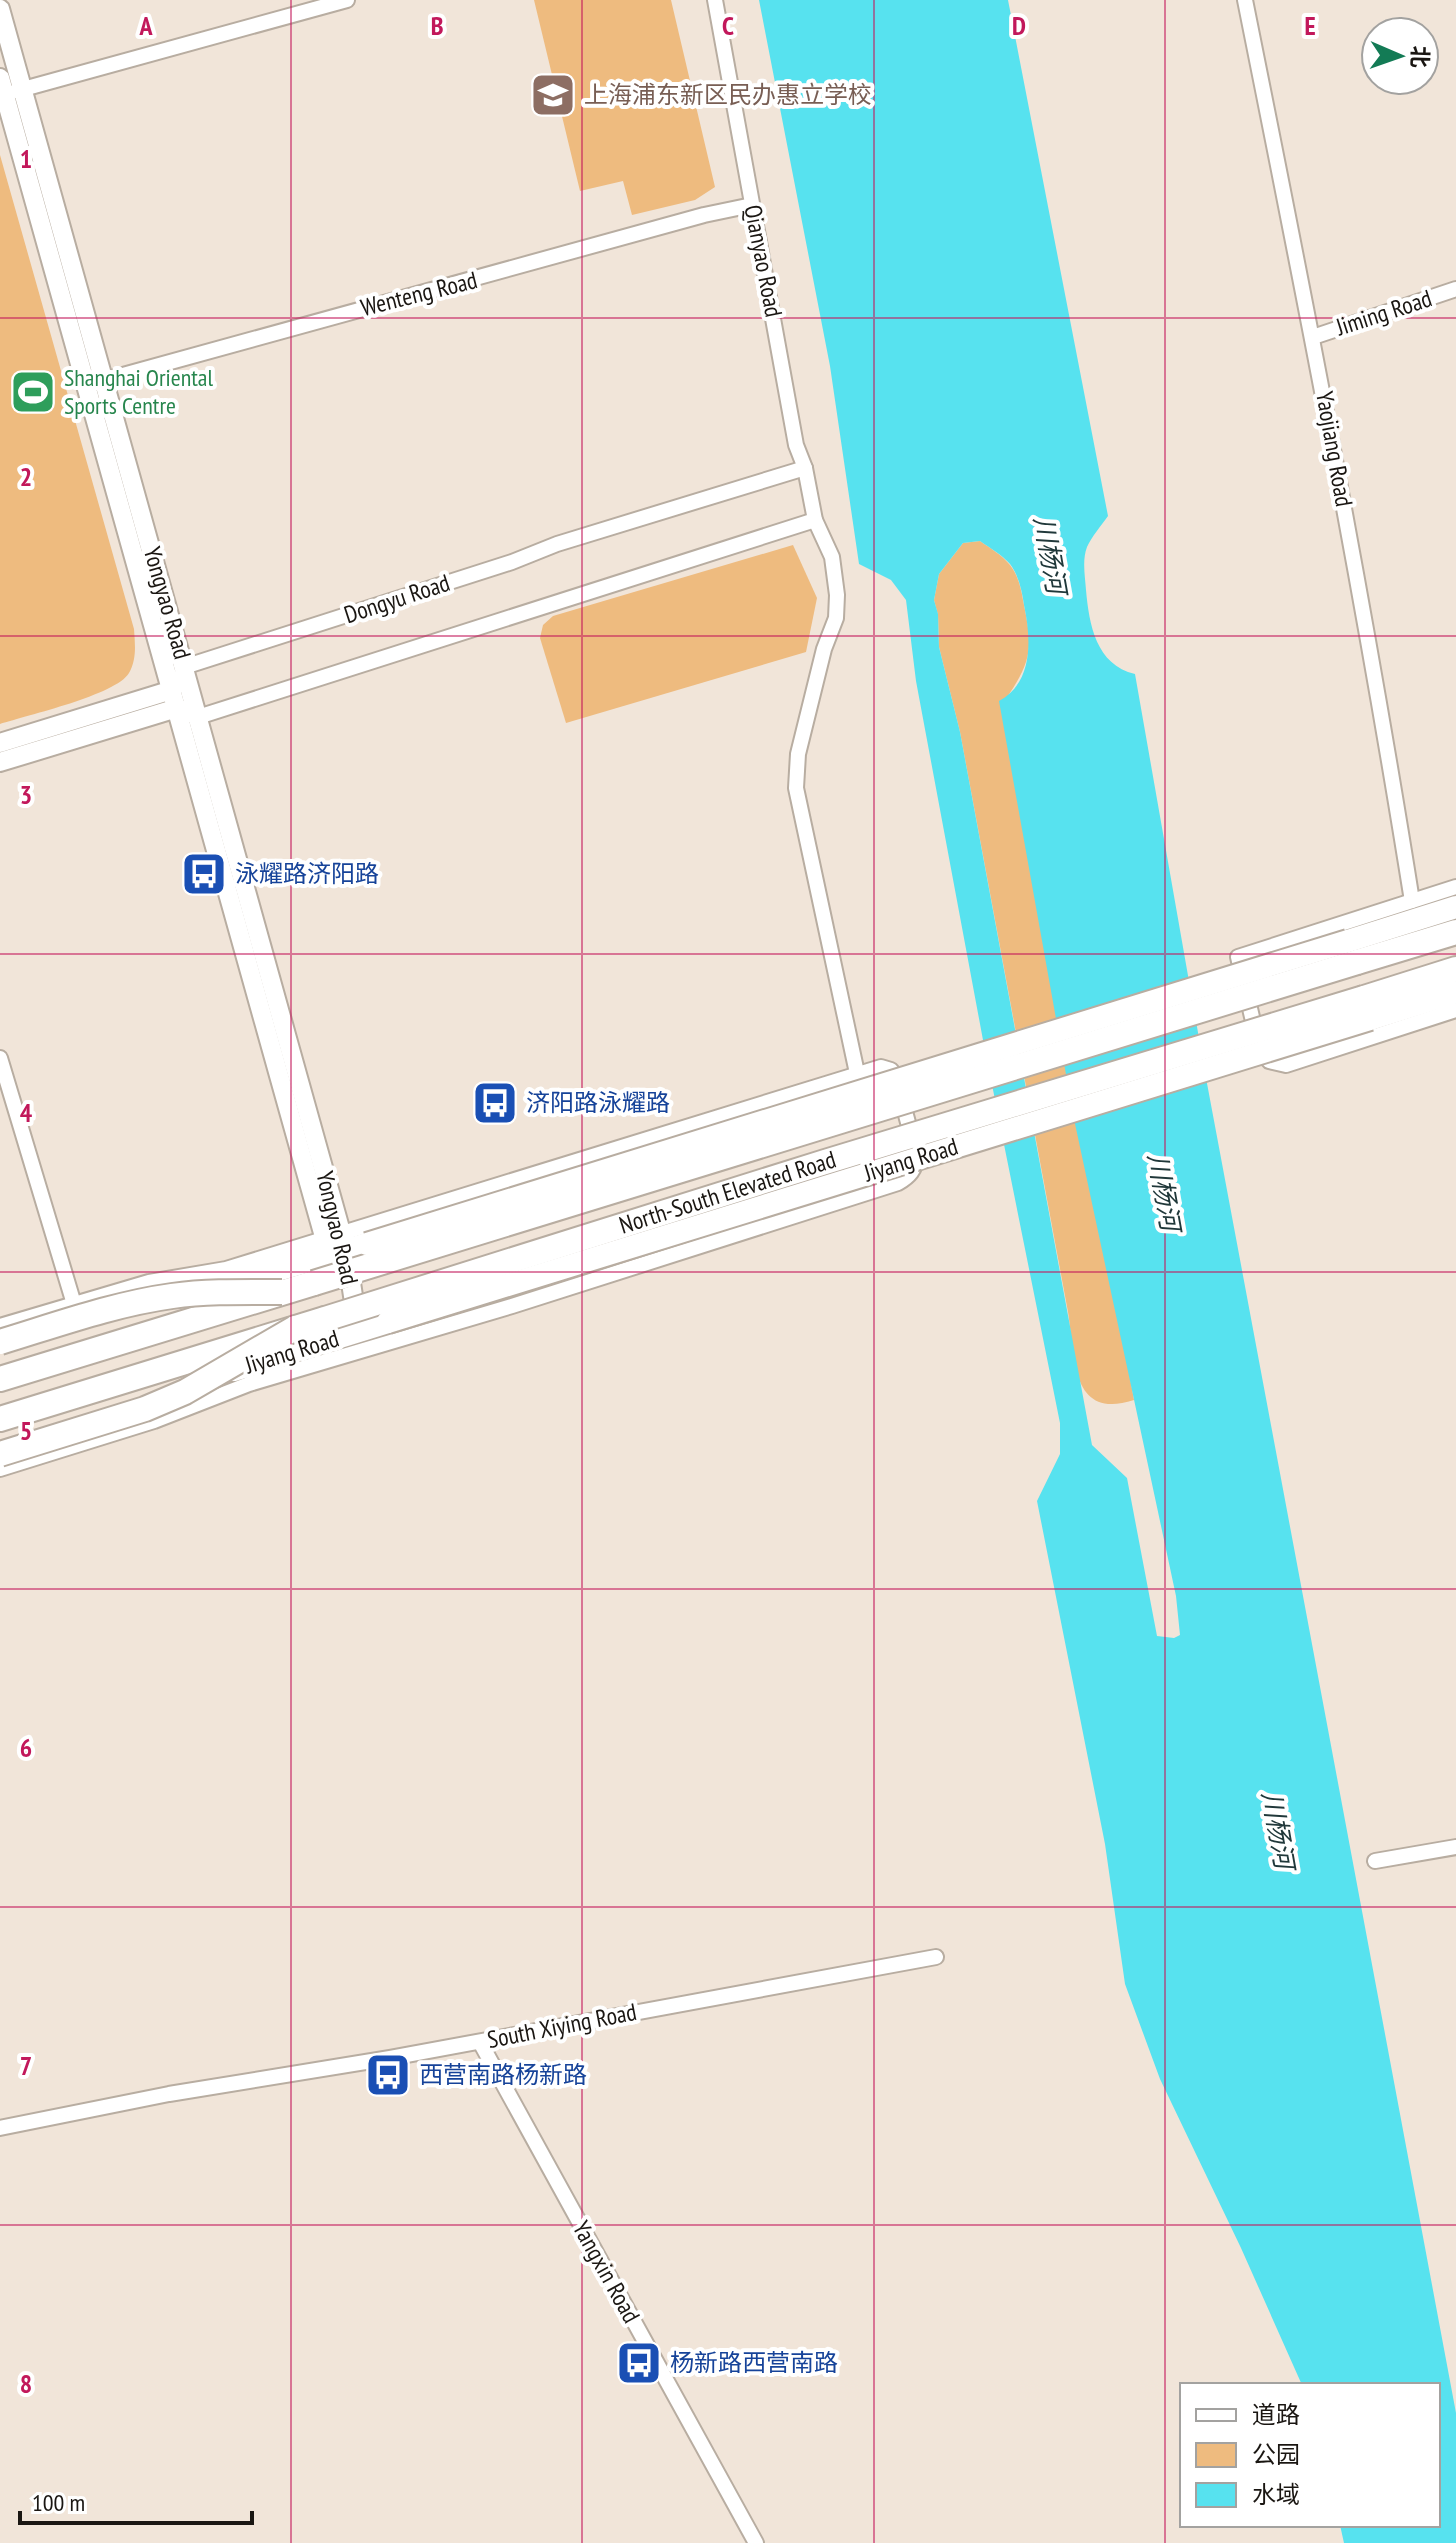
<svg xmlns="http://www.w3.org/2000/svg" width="1456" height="2543" font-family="'PT Sans Narrow','Noto Sans SC',sans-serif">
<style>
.green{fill:#eebb7f}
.water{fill:#57e2ef;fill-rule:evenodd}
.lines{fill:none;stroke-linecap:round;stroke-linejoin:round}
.minor-casing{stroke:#b8ada1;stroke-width:18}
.tertiary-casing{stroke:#b8ada1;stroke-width:22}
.primary-casing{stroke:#b8ada1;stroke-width:26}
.trunk-casing{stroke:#b8ada1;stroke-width:28}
.minor{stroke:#fff;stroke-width:14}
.tertiary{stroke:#fff;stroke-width:18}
.primary{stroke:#fff;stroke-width:22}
.trunk{stroke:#fff;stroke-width:24}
.primary-bridge-casing{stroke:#b8ada1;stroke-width:26;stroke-linecap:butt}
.trunk-bridge-casing{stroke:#b8ada1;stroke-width:28;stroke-linecap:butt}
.primary-bridge{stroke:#fff;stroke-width:22}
.trunk-bridge{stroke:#fff;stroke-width:24}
.grid{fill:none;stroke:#c2185b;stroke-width:2;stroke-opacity:0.55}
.labels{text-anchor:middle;stroke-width:8;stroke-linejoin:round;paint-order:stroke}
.education-label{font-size:24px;fill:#785e54;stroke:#fff;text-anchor:start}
.street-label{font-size:24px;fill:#1a1612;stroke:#fff}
.leisure-label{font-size:24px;fill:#27864d;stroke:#fff;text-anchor:start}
.transit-label{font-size:24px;fill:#164399;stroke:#fff;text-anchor:start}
.water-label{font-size:26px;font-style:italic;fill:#20383a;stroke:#fff}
.grid-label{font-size:26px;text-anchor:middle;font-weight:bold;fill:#c2185b;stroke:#fff;stroke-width:8;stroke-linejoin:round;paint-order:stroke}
</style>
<rect width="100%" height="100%" fill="#f1e5d9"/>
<g class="green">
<path d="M 534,0 L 671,0 L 715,187 L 695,200 L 632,215 L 623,181 L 580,191 Z"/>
<path d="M 0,155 L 134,629 C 135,644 137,659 129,673 C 116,695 28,715 0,724 Z"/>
<path d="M 980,541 C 990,548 1002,555 1010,565 C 1018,575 1021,588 1023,600 C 1032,645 1034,657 1008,696 L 1134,1400 C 1070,1421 1075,1356 1068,1312 L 960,732 L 939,647 L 938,615 L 934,600 L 939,574 L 963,543 Z"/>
<path d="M 793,545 L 817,598 L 806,652 L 566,723 L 540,638 L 543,625 L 553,616 Z"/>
</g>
<path class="water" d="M 759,0 L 1008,0 L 1108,516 C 1101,526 1092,536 1087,547 C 1082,560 1085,576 1086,590 C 1089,624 1096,665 1135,674 L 1206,1078 L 1456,2413 L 1456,2543 L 1344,2543 L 1340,2525 L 1438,2525 L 1438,2385 L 1302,2385 L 1241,2248 L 1160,2079 L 1125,1984 L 1105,1844 L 1037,1501 L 1060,1454 L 1060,1423 L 983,1040 L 916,681 L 906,600 L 891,580 L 859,564 L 830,366 ZM 980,541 C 990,548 1002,555 1010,564 C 1019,576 1022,591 1024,605 C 1031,638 1034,682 999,701 L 1074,1119 L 1176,1596 L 1180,1635 L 1174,1638 L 1157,1636 L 1127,1478 L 1092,1445 L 960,732 L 939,647 L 938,614 L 934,600 L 939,574 L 963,543 Z"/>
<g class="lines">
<g class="minor-casing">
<g id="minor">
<path d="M 715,0 L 796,445 L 805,468 L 815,520 L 832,557 L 837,595 L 836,618 L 824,649 L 798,754 L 796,788 L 857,1073"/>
<path d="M 1245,0 C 1305,299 1364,599 1412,901"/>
<path d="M 16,91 L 347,0"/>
<path d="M 1313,337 L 1456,289"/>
<path d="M 94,383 L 704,215 L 752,205"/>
<path d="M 184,667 L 512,562 L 557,544 L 805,468"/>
<path d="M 198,717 L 815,520"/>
<path d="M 1456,887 L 1238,957 L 1259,1047 L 1269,1061 L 1286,1065 L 1456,1010"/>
<path d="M 0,1058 L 74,1304"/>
<path d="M 0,1326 L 149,1282 L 226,1269 L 881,1067 L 891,1070 L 896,1078 L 917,1156 C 915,1170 910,1176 898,1183 L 512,1306 L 249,1384 L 154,1421 L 0,1469"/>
<path d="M 1375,1861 L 1456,1847"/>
<path d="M 480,2042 L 756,2543"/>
<path d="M 0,2128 L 169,2094 L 390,2058 L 936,1957"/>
</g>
</g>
<g class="tertiary-casing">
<g id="tertiary">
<path d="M 0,9 L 346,1250 L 357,1322"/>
<path d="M 0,78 L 332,1265"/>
<path d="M 0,743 L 172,690 L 177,680"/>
<path d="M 0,762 L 177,708 L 188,713"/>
</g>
</g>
<g class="primary-casing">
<g id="primary">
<path d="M 1348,941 L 1456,907"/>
<path d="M 1370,1019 L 1456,992"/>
<path d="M 215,1288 L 367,1244"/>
<path d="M 234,1370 L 388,1322"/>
</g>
</g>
<g class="trunk-casing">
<g id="trunk">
<path d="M 1357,962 L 1456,932"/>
<path d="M 1364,998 L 1456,969"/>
<path d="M 0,1379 L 314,1283"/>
<path d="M 0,1419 L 325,1319"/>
</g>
</g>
<use href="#minor" class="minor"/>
<use href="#tertiary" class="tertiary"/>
<use href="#primary" class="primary"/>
<use href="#trunk" class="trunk"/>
<g class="primary-bridge-casing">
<g id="primary-bridge">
<path d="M 367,1244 L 1348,941"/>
<path d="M 388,1322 L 1370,1019"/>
</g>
</g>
<g class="trunk-bridge-casing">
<g id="trunk-bridge">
<path d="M 314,1283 L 1357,962"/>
<path id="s1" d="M 325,1319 L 825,1162 L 1364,998"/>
<path d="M 0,1342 C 56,1325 114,1304 172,1296 C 209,1291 245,1292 282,1292"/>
<path d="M 0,1454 L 145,1409 L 185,1392 L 295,1328"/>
</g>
</g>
<use href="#primary-bridge" class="primary-bridge"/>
<use href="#trunk-bridge" class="trunk-bridge"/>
</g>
<path class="grid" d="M 291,0 L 291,2543M 582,0 L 582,2543M 874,0 L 874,2543M 1165,0 L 1165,2543M 0,318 L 1456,318M 0,636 L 1456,636M 0,954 L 1456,954M 0,1272 L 1456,1272M 0,1589 L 1456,1589M 0,1907 L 1456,1907M 0,2225 L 1456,2225"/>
<defs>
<g id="school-square" transform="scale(2.3)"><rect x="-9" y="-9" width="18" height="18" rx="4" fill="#8d6e63" stroke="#fff"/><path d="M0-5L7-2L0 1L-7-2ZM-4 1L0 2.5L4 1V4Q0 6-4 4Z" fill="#fff"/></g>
<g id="stadium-square" transform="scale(2.3)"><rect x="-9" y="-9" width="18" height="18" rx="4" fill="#2e9e5b" stroke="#fff"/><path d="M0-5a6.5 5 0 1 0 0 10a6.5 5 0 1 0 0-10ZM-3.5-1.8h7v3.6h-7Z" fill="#fff"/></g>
<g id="bus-square" transform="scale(2.3)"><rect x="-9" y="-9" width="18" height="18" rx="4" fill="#1a4fb4" stroke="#fff"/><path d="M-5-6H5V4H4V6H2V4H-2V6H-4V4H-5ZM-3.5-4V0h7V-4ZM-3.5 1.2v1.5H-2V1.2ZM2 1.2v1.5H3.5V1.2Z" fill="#fff"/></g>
</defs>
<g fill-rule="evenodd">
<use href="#school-square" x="553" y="95"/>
<use href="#stadium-square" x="33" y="392"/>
<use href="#bus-square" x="204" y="874"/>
<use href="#bus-square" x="495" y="1103"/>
<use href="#bus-square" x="388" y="2075"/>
<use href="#bus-square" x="639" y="2363"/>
</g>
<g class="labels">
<g class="education-label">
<text x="584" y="103">上海浦东新区民办惠立学校</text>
</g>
<g class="street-label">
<text transform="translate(763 261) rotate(79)" y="8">Qianyao Road</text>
<text transform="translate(419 294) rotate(-14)" y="8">Wenteng Road</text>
<text transform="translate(1384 313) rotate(-18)" y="8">Jiming Road</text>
<text transform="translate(1334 449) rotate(80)" y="8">Yaojiang Road</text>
<text transform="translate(397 599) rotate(-18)" y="8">Dongyu Road</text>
<text transform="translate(167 603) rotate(74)" y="8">Yongyao Road</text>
<text transform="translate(911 1160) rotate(-17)" y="8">Jiyang Road</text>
<text dy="8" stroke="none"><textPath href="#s1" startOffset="422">North-South Elevated Road</textPath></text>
<text transform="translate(337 1228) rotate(77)" y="8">Yongyao Road</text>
<text transform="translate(292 1352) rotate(-17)" y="8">Jiyang Road</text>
<text transform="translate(562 2026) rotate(-11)" y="8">South Xiying Road</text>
<text transform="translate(606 2272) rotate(61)" y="8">Yangxin Road</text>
</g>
<g class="leisure-label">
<text x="64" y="386">Shanghai Oriental<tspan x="64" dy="28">Sports Centre</tspan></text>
</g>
<g class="transit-label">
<text x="235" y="882">泳耀路济阳路</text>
<text x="526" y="1111">济阳路泳耀路</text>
<text x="419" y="2083">西营南路杨新路</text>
<text x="670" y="2371">杨新路西营南路</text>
</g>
<g class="water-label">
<text transform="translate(1050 555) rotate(80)" y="9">川杨河</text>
<text transform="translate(1164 1192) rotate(80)" y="9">川杨河</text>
<text transform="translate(1278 1830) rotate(80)" y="9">川杨河</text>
</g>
</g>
<g class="grid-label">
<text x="146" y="35">A</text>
<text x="437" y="35">B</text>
<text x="728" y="35">C</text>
<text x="1019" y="35">D</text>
<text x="1310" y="35">E</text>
<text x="26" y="168">1</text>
<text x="26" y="486">2</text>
<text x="26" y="804">3</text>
<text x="26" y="1122">4</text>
<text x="26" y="1440">5</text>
<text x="26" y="1757">6</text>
<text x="26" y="2075">7</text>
<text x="26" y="2393">8</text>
</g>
<rect x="1180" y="2383" width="260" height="144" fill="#ffffff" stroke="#a3a2a0" stroke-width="2"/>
<rect x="1196" y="2409" width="40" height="12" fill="#ffffff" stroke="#a3a2a0" stroke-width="2"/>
<text x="1252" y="2423" font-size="24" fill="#1a1612">道路</text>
<rect x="1196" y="2443" width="40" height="24" fill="#eebb7f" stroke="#a3a2a0" stroke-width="2"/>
<text x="1252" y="2463" font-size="24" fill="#1a1612">公园</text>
<rect x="1196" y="2483" width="40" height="24" fill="#57e2ef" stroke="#a3a2a0" stroke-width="2"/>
<text x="1252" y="2503" font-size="24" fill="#1a1612">水域</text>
<g transform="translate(1400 56) rotate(92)"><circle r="38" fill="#ffffff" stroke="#a3a2a0" stroke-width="2"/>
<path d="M0-6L14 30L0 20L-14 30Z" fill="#137b55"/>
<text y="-12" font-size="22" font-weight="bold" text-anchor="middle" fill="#1a1612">北</text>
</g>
<path d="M20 2511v12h232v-12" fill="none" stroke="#1a1612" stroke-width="4"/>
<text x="32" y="2511" font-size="24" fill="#1a1612" stroke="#ffffff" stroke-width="6" paint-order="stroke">100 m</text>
</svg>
